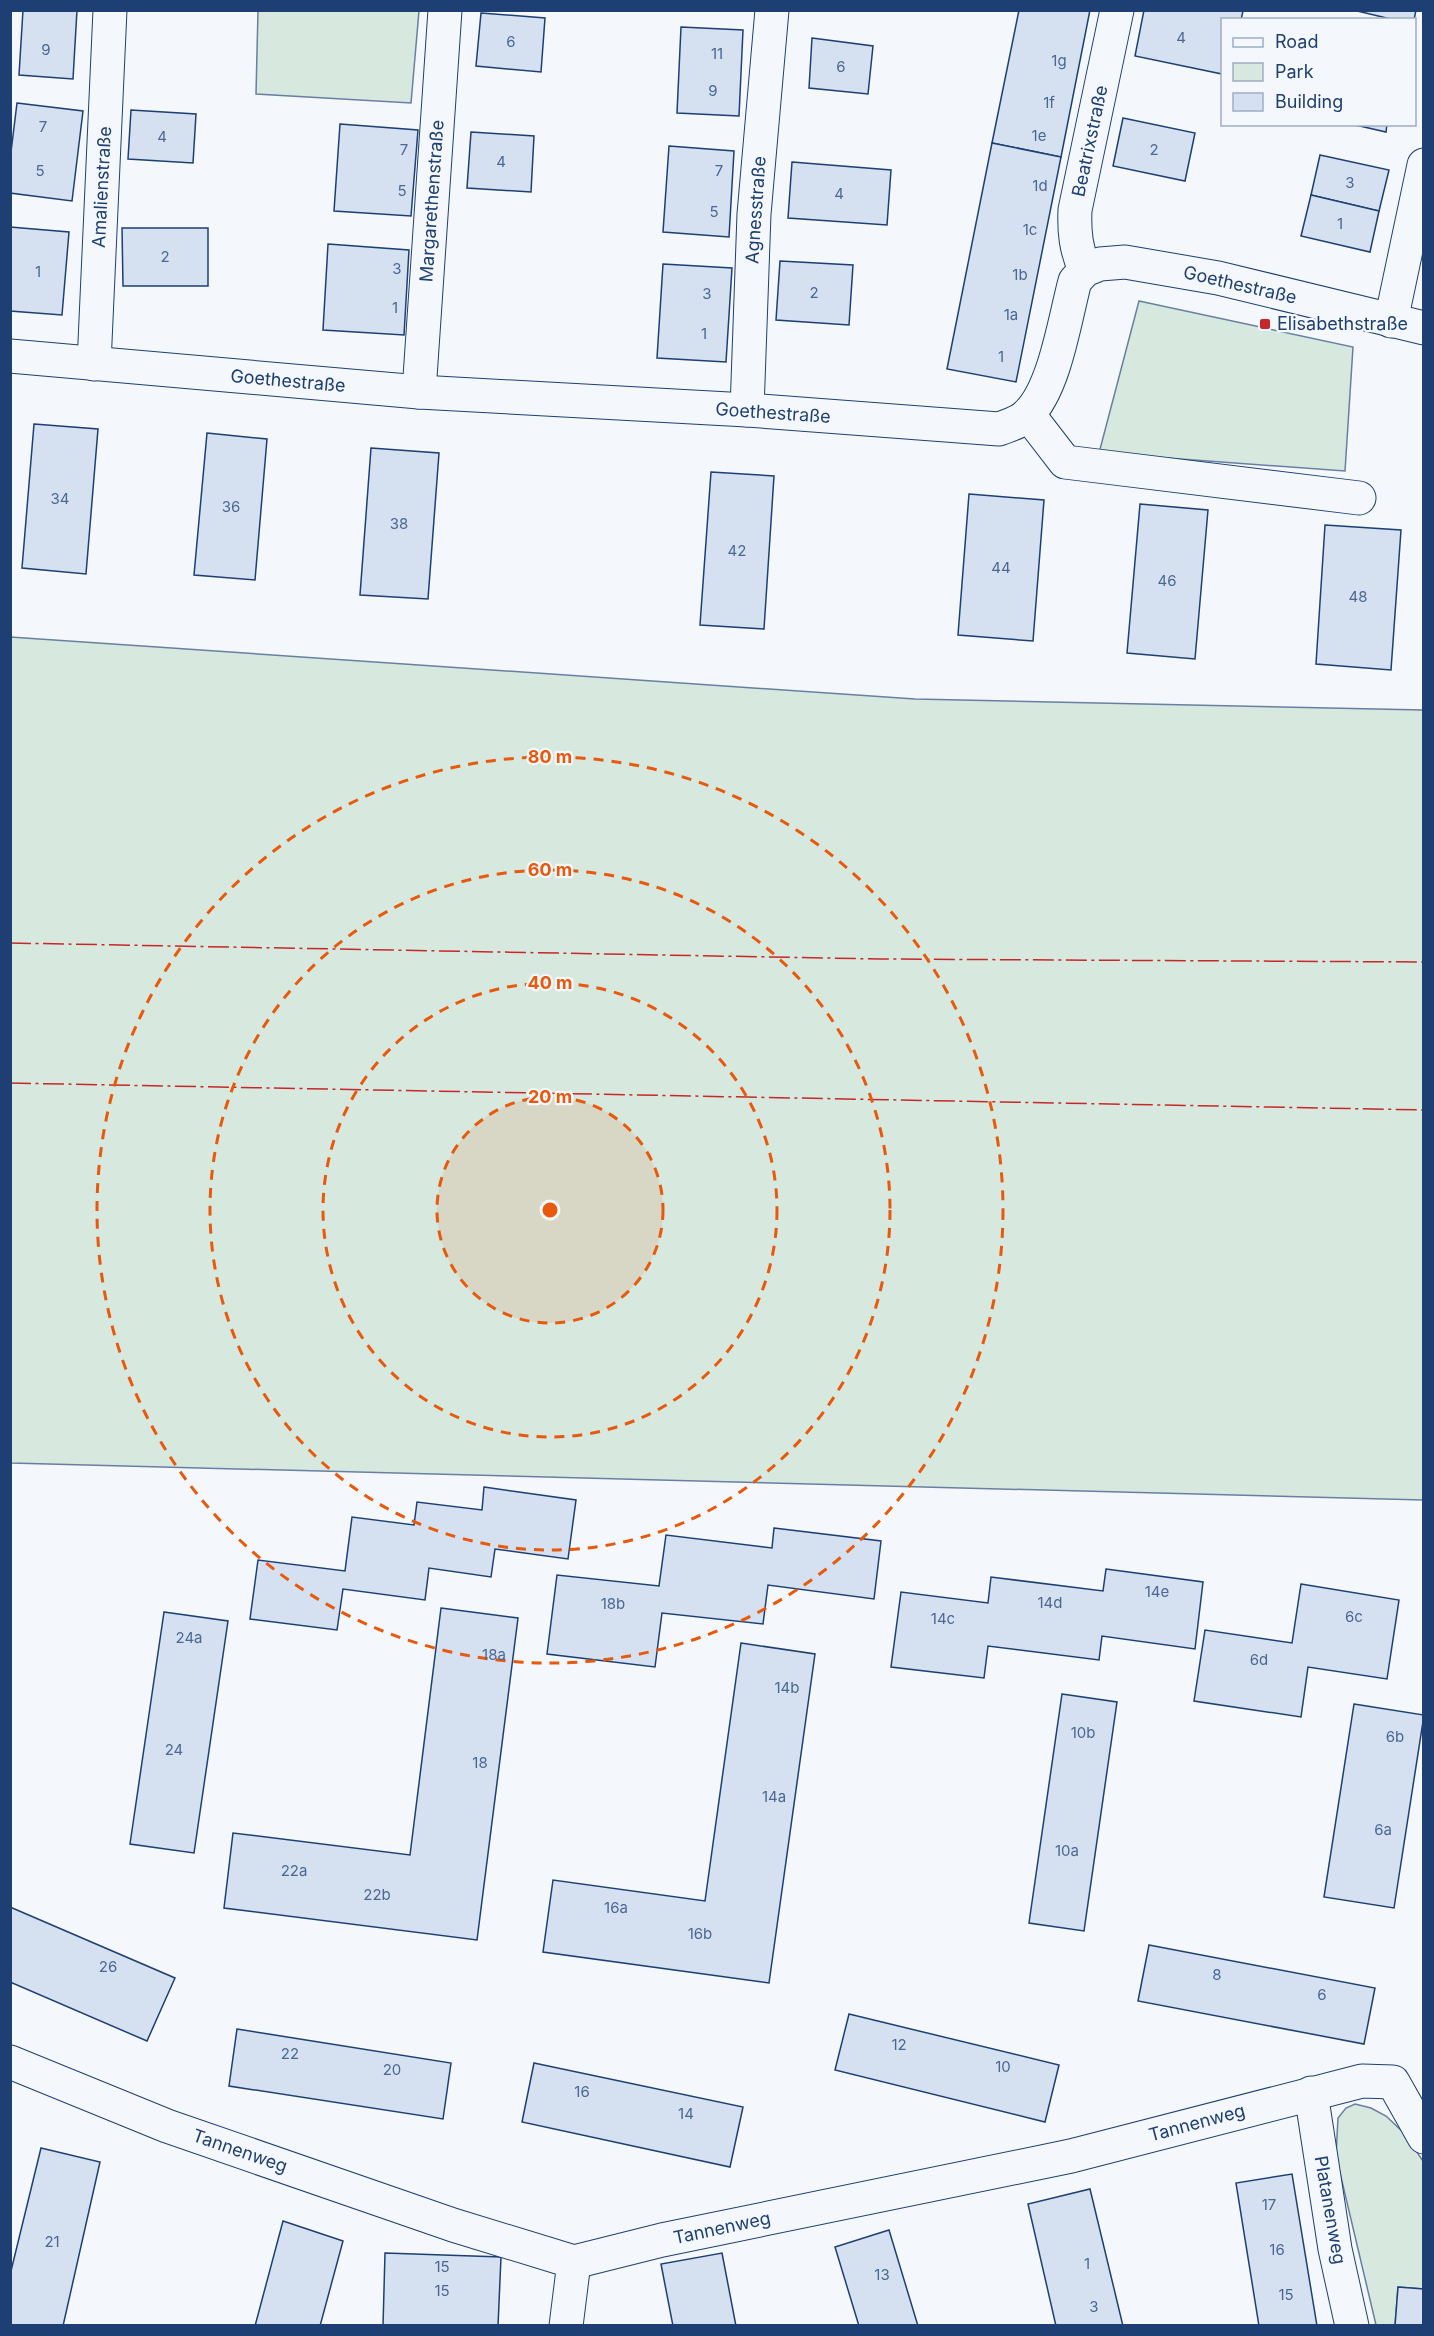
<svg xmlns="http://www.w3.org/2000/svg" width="1434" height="2336" font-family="Inter,sans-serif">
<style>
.green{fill:#d7e8df;stroke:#687fa3;stroke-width:1.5}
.building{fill:#d5e0f0;stroke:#1d3f73;stroke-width:1.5}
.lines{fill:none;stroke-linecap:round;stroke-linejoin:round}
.street-casing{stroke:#1d3f73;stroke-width:35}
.street{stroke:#f4f7fb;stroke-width:33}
.power{stroke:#c62828;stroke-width:1.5;stroke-dasharray:21 4.5 3 4.5;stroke-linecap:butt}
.ring{fill:none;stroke:#e8590c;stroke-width:3;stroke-dasharray:10 8}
.poi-dot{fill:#c62828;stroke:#f4f7fb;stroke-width:2}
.labels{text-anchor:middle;stroke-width:4.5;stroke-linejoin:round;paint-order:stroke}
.number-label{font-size:15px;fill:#4b6792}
.street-label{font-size:18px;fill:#1d3f73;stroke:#f4f7fb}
.poi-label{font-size:18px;fill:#1d3f73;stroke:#f4f7fb;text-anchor:start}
.centre{fill:#e8590c;stroke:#f4f7fb;stroke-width:3}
.ring-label{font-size:18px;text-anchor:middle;font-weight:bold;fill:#e8590c;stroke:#f4f7fb;stroke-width:4.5;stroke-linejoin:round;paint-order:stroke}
</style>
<rect width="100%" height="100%" fill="#f4f7fb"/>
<g class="green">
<path d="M 258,11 L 419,11 L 411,103 L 256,94 Z"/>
<path d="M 1139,301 L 1353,347 L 1345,471 L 1099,453 Z"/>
<path d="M 10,637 L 915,699 L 1423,710 L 1423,1500 L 11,1463 Z"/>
<path d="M 1355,2104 L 1371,2108 L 1386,2116 L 1403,2132 L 1423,2161 L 1423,2289 L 1398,2287 L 1395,2325 L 1376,2325 L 1336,2156 L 1338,2118 L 1346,2108 Z"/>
</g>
<g class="building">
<path d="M 23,10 L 77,10 L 73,79 L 19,75 Z"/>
<path d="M 1019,10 L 1090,10 L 1061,157 L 992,143 Z"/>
<path d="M 1144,10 L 1243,11 L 1241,20 L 1222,20 L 1222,74 L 1135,56 Z"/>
<path d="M 1353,10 L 1416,10 L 1414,20 L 1395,20 Z"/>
<path d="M 481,13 L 545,18 L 541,72 L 476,66 Z"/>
<path d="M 681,27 L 743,30 L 739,116 L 677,113 Z"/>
<path d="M 812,38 L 873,46 L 868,94 L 809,88 Z"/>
<path d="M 17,103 L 83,111 L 72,201 L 10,193 L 10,160 Z"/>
<path d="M 131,110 L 196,114 L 193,163 L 128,159 Z"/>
<path d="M 1123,118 L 1195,133 L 1185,181 L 1113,166 Z"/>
<path d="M 340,124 L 418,130 L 411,216 L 334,211 Z"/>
<path d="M 1351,124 L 1387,124 L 1386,132 Z"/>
<path d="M 471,132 L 534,136 L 531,192 L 467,188 Z"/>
<path d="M 992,143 L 1061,157 L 1016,382 L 947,369 Z"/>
<path d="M 669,146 L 734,151 L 729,237 L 663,232 Z"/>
<path d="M 1320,155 L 1389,170 L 1379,211 L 1311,195 Z"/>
<path d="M 792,162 L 891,170 L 887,225 L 788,218 Z"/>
<path d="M 1311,195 L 1379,211 L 1370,252 L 1301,236 Z"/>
<path d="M 10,227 L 69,232 L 62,315 L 10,311 Z"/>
<path d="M 122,228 L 208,228 L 208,286 L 123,286 Z"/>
<path d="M 328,244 L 409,250 L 404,335 L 323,330 Z"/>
<path d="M 780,261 L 853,265 L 849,325 L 776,320 Z"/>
<path d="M 663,264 L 732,268 L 726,362 L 657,358 Z"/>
<path d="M 34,424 L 98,429 L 86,574 L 22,568 Z"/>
<path d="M 207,433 L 267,439 L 255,580 L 194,575 Z"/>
<path d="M 371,448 L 439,453 L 428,599 L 360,595 Z"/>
<path d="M 711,472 L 774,476 L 764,629 L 700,625 Z"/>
<path d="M 969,494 L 1044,500 L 1033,641 L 958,635 Z"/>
<path d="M 1140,504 L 1208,510 L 1195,659 L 1127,653 Z"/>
<path d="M 1325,525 L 1401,530 L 1391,670 L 1316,664 Z"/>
<path d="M 484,1487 L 576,1500 L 568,1559 L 495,1549 L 491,1577 L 429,1568 L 425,1600 L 343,1589 L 337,1630 L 250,1619 L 258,1560 L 345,1571 L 352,1517 L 414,1525 L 417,1502 L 482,1510 Z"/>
<path d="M 774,1528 L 881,1541 L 874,1599 L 768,1585 L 763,1624 L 662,1613 L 655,1667 L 547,1654 L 557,1575 L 659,1586 L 666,1535 L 772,1548 Z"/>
<path d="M 1106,1569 L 1203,1582 L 1195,1649 L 1102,1636 L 1099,1660 L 988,1646 L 984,1678 L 891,1667 L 901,1592 L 988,1603 L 991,1577 L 1103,1591 Z"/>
<path d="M 1301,1584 L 1399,1600 L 1387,1679 L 1308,1667 L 1301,1717 L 1194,1701 L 1205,1630 L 1292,1643 Z"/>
<path d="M 441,1608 L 518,1618 L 477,1940 L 224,1908 L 233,1833 L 410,1855 Z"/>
<path d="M 164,1612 L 228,1621 L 194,1853 L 130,1844 Z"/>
<path d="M 741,1643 L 815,1654 L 769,1983 L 543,1952 L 553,1880 L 705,1901 Z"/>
<path d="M 1062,1694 L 1117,1702 L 1084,1931 L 1029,1923 Z"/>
<path d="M 1354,1704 L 1424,1715 L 1394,1908 L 1324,1897 Z"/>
<path d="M 10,1907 L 175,1978 L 147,2041 L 10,1982 Z"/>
<path d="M 1149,1945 L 1375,1988 L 1364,2044 L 1138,2001 Z"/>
<path d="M 849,2014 L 1059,2065 L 1045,2122 L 835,2070 Z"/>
<path d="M 237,2029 L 451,2063 L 443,2119 L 229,2086 Z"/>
<path d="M 534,2063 L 743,2107 L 730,2167 L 522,2122 Z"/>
<path d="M 41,2148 L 100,2162 L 63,2326 L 10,2326 L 10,2275 Z"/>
<path d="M 1292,2174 L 1317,2326 L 1259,2326 L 1236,2183 Z"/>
<path d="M 1090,2189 L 1123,2326 L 1056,2326 L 1028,2204 Z"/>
<path d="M 283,2221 L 343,2241 L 320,2326 L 255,2326 Z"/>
<path d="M 889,2230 L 918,2326 L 859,2326 L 835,2247 Z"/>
<path d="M 385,2253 L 501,2257 L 498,2326 L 383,2326 Z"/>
<path d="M 722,2253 L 736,2326 L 673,2326 L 661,2264 Z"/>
<path d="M 1398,2287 L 1424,2289 L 1424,2326 L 1395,2326 Z"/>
</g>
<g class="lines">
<g class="street-casing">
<g id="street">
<path d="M 1085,270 C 1076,249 1074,233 1075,210 L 1117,10"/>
<path d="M 1391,321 L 1424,165"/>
<path d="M 10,356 L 419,392 L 747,410 L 999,429 C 1009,425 1021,422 1028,414 C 1055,388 1065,318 1075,281 L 1085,270 L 1100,264 L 1125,262 L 1218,278 L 1424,328"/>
<path d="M 94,364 L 110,10"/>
<path d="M 419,392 L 445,10"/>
<path d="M 747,410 L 754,214 L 772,10"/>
<path d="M 1028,414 L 1065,462 L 1359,498"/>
<path d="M 10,2062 L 167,2126 L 453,2225 L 574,2262 L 662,2240 L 1071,2156 L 1362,2081 L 1393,2082 L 1424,2137"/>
<path d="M 1311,2093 L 1335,2249 L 1352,2326"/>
<path d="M 566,2326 L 574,2262"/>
</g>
</g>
<use href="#street" class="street"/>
<g class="power">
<path d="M 10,943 L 880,959 L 1424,962"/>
<path d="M 10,1083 L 1424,1110"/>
</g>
</g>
<circle cx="550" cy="1210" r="113" fill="#e8590c" fill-opacity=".12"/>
<g class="ring">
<circle cx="550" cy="1210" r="113"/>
<circle cx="550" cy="1210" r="227"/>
<circle cx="550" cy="1210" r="340"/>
<circle cx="550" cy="1210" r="453"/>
</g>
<rect class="poi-dot" x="1259" y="318" width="12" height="12" rx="3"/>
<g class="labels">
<g class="number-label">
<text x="1181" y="43">4</text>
<text x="511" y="47">6</text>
<text x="46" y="55">9</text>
<text x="717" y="59">11</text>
<text x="1059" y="66">1g</text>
<text x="841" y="72">6</text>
<text x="713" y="96">9</text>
<text x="1049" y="108">1f</text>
<text x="43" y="132">7</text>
<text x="1039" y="141">1e</text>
<text x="162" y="142">4</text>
<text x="404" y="155">7</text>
<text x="1154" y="155">2</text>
<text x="501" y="167">4</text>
<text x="40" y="176">5</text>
<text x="719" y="176">7</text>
<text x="1350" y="188">3</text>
<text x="1040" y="191">1d</text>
<text x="402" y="196">5</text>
<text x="839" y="199">4</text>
<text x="714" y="217">5</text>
<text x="1340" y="229">1</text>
<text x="1030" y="235">1c</text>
<text x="165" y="262">2</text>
<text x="397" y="274">3</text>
<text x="38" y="277">1</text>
<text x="1020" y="280">1b</text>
<text x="814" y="298">2</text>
<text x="707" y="299">3</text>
<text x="395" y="313">1</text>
<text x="1011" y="320">1a</text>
<text x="704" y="339">1</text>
<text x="1001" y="362">1</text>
<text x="60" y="504">34</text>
<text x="231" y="512">36</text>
<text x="399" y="529">38</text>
<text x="737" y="556">42</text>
<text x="1001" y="573">44</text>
<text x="1167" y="586">46</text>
<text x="1358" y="602">48</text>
<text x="1157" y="1597">14e</text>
<text x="1050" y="1608">14d</text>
<text x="613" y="1609">18b</text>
<text x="1354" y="1622">6c</text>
<text x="943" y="1624">14c</text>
<text x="189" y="1643">24a</text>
<text x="494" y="1660">18a</text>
<text x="1259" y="1665">6d</text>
<text x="787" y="1693">14b</text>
<text x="1083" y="1738">10b</text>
<text x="1395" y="1742">6b</text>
<text x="174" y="1755">24</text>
<text x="480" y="1768">18</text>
<text x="774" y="1802">14a</text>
<text x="1383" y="1835">6a</text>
<text x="1067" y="1856">10a</text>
<text x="294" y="1876">22a</text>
<text x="377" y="1900">22b</text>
<text x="616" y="1913">16a</text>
<text x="700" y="1939">16b</text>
<text x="108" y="1972">26</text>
<text x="1217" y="1980">8</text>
<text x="1322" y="2000">6</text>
<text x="899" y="2050">12</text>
<text x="290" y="2059">22</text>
<text x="1003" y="2072">10</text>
<text x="392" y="2075">20</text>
<text x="582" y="2097">16</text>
<text x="686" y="2119">14</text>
<text x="1269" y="2210">17</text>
<text x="52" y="2247">21</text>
<text x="1277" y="2255">16</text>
<text x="1087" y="2269">1</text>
<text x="442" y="2272">15</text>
<text x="882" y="2280">13</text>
<text x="442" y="2296">15</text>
<text x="1286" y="2300">15</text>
<text x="1094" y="2312">3</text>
</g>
<g class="street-label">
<text transform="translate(1090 141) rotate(-78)" y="6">Beatrixstraße</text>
<text transform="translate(102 187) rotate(-87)" y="6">Amalienstraße</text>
<text transform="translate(432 201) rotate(-86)" y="6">Margarethenstraße</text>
<text transform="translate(756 210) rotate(-86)" y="6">Agnesstraße</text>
<text transform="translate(1240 285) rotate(13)" y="6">Goethestraße</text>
<text transform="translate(288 381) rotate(5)" y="6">Goethestraße</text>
<text transform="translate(773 413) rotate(4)" y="6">Goethestraße</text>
<text transform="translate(1197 2123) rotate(-15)" y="6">Tannenweg</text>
<text transform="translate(240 2151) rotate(19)" y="6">Tannenweg</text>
<text transform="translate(1330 2210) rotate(80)" y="6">Platanenweg</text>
<text transform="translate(722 2228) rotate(-12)" y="6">Tannenweg</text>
</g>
<g class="poi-label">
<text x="1277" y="330">Elisabethstraße</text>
</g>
</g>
<circle cx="550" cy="1210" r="9" class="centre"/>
<g class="ring-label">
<text x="550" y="763">80 m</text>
<text x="550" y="876">60 m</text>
<text x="550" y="989">40 m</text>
<text x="550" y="1103">20 m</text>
</g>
<rect width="1434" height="2336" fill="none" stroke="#1d3f73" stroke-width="24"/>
<rect x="1221" y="18" width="195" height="108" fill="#f4f7fb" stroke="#9eadc5" stroke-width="1.5"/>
<rect x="1233" y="38" width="30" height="9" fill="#f4f7fb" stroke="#9eadc5" stroke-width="1.5"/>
<text x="1275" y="48" font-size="18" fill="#1d3f73">Road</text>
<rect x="1233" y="63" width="30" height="18" fill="#d7e8df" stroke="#9eadc5" stroke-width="1.5"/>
<text x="1275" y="78" font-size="18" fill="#1d3f73">Park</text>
<rect x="1233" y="93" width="30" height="18" fill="#d5e0f0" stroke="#9eadc5" stroke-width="1.5"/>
<text x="1275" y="108" font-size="18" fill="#1d3f73">Building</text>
</svg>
